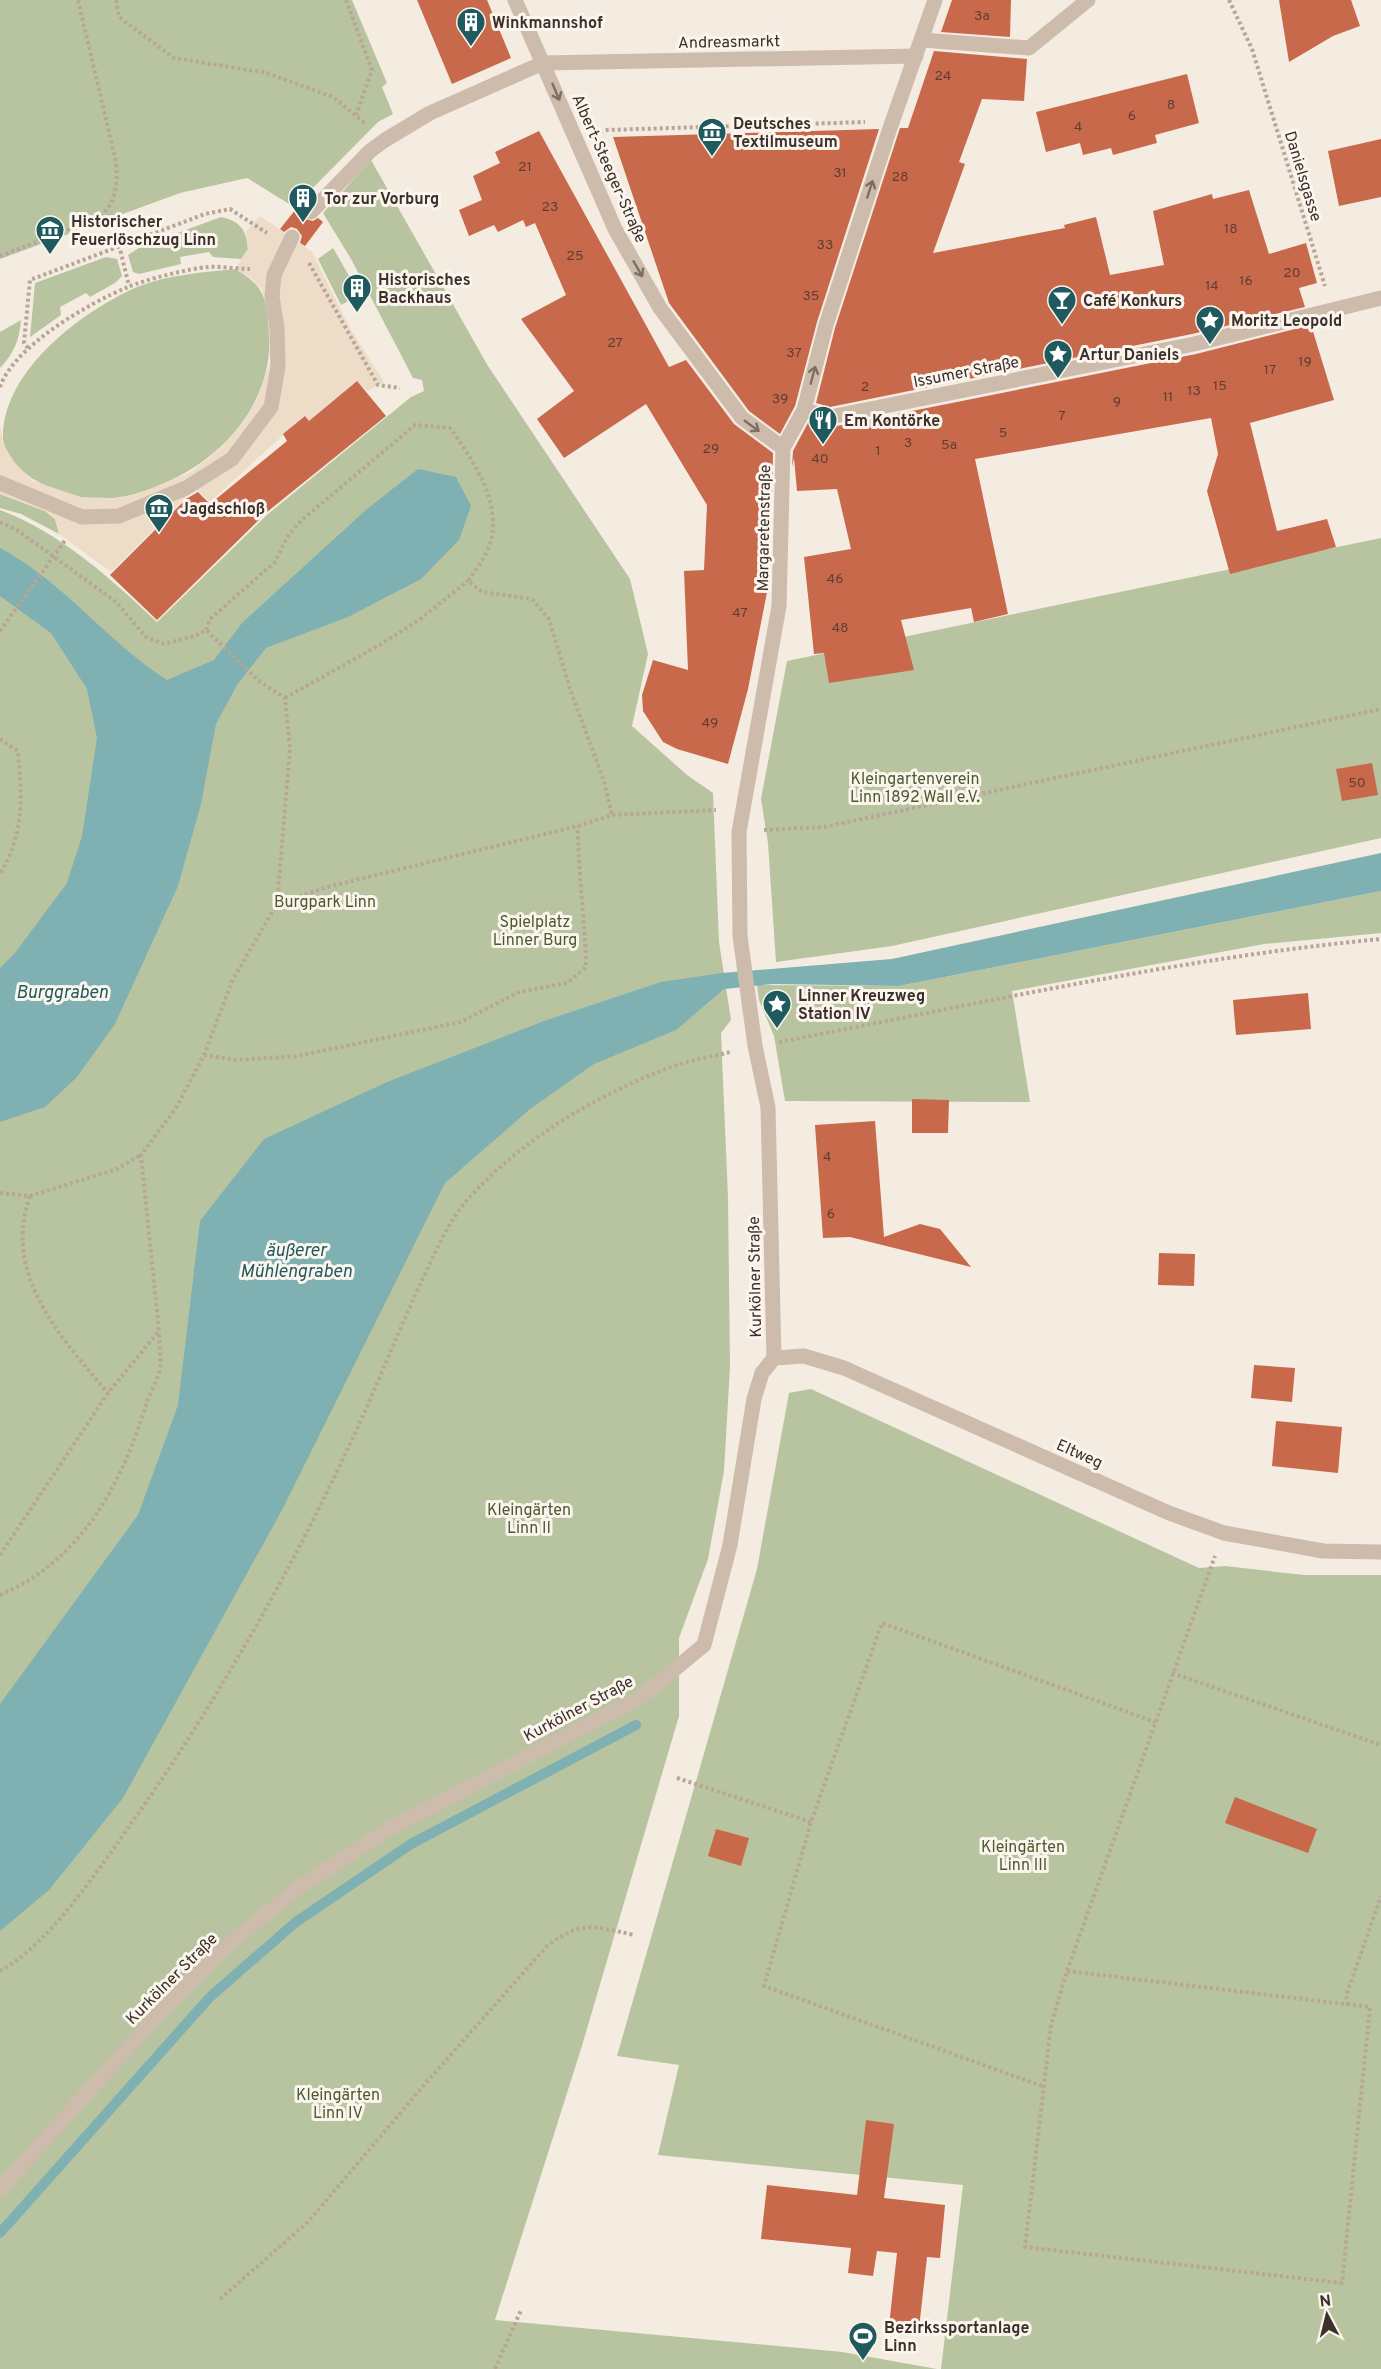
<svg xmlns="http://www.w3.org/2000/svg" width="1381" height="2369" font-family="Overpass,sans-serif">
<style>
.green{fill:#b8c4a0}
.plaza{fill:#ecdcc8}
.water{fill:#7fb0b2}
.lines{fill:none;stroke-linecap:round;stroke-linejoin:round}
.stream{stroke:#7fb0b2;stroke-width:10}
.building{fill:#c8694b}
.path{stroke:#b9a596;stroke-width:4;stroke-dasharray:3 3;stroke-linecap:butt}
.lane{stroke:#cdbbac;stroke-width:15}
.street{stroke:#cdbbac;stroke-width:15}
.path-bridge{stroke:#b9a596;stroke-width:4;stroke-dasharray:3 3;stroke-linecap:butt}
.oneway{stroke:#7d6f65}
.labels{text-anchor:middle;stroke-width:6;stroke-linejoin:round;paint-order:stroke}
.number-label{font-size:14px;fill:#5e3e33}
.poi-label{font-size:16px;font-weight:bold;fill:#3b302b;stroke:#fbf5ee;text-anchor:start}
.street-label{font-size:16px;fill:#3b302b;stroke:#fbf5ee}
.park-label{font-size:16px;fill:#4a5a2e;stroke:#fbf5ee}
.water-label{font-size:18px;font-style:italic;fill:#1f5a5e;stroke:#fbf5ee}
</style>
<rect width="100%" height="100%" fill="#f4ebe1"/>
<g class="green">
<path d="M 0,0 L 352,0 L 387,83 L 382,87 L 393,114 L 378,122 L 294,207 L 247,178 L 180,193 L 0,259 Z"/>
<path d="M 371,160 L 488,366 L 630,579 L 648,654 L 632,726 L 687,775 L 713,793 L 719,942 L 731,1020 L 721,1033 L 728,1198 L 730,1367 L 724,1471 L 708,1559 L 679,1638 L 679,1716 L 581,2049 L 495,2320 L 842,2352 L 937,2369 L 0,2369 L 0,510 C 61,533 110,578 157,622 L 268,514 L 411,397 L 424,391 L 422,380 L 413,378 L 351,259 L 323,213 Z"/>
<path d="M 221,217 C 241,222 246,229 248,249 L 241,259 L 213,257 L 209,252 L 180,257 L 181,264 L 139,274 L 133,272 L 128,255 L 142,246 Z"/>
<path d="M 333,248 L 360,295 L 341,305 L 318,259 Z"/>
<path d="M 106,257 L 117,259 L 122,276 L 115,283 L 90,297 L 86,293 L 60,307 L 61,315 L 30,337 L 35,283 Z"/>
<path d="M 235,269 C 263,285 266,296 269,327 C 276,402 222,462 155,487 C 131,497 101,503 75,496 C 44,487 14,475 3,441 C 0,371 84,310 137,287 C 167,275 204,272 235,269 Z"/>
<path d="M 21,320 C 19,341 14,353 0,368 L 0,332 Z"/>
<path d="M 0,494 L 45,511 L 55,519 L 59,534 L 21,514 L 0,508 Z"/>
<path d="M 1381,538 L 1381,838 L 892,946 L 776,962 L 768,843 L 761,799 L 787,661 Z"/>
<path d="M 1381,891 L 1381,933 L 1264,944 L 1012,991 L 1030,1102 L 785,1101 L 774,1036 L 759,1000 L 757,985 L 899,986 Z"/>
<path d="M 811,1389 L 1199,1568 L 1225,1566 L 1304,1575 L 1381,1575 L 1381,2369 L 941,2369 L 963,2185 L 658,2155 L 679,2065 L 617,2056 L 757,1569 L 789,1393 Z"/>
</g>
<path class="plaza" d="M 260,216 L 312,252 L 350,328 L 384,382 L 368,391 L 356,381 L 309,421 L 304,416 L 210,502 L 195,488 L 111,572 L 59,534 L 55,518 L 45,511 L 0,494 L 0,427 L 5,447 L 14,462 L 33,481 L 81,497 L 112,498 L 136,495 L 191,472 L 221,448 L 243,423 L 257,399 L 270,363 L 268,316 L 262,289 L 251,278 L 235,269 L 248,249 L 246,232 Z"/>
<g class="water">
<path d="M 418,469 L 456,477 L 471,506 L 459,540 L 421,579 L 348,617 L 266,648 L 237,685 L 216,724 L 201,804 L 178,886 L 115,1024 L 77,1077 L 45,1107 L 0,1122 L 0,968 L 15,953 L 67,883 L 82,836 L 97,738 L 87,689 L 51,633 L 0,596 L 0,548 C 63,581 107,642 167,680 L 214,660 L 242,623 L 367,509 Z"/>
<path d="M 1381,853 L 1381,891 L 899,986 L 773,984 L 724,989 L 676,1030 L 594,1064 L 530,1109 L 445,1183 L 282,1510 L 123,1798 L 49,1890 L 0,1931 L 0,1704 L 138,1515 L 178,1405 L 200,1221 L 264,1139 L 387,1082 L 544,1021 L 661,982 L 722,973 L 892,959 Z"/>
</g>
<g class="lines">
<path class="stream" d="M 0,2233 L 210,1997 L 296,1922 L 411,1844 L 636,1725"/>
</g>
<g class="building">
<path d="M 417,0 L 487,0 L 511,58 L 452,84 Z"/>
<path d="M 952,0 L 1011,0 L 1010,37 L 941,32 Z"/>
<path d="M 1279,0 L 1351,0 L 1360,26 L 1333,36 L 1289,62 Z"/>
<path d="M 934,51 L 1027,59 L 1024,101 L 982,99 L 959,162 L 965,164 L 933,253 L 1065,228 L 1064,225 L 1096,217 L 1110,275 L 1164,265 L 1153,211 L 1212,194 L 1213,199 L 1249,190 L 1269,254 L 1306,243 L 1317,283 L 1299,288 L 1305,307 L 1192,334 L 830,407 L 816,403 L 835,328 L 899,131 L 900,128 L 908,128 Z"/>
<path d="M 1187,74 L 1199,123 L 1155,135 L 1157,143 L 1113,155 L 1111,148 L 1083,155 L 1080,143 L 1046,152 L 1036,112 Z"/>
<path d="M 879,129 L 817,322 L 795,406 L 780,434 L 749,411 L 669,303 L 613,137 Z"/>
<path d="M 539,131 L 669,367 L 686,360 L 734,424 L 773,453 L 772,493 L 762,493 L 761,564 L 770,562 L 770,577 L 748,689 L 728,764 L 677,749 L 663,742 L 643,711 L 642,695 L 653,660 L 688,670 L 684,571 L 704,570 L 707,505 L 646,404 L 564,458 L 537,419 L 574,391 L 521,319 L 566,295 L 535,223 L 526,227 L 523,220 L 498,232 L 494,225 L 469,236 L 459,210 L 482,200 L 473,176 L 500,163 L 495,152 Z"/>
<path d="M 1381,139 L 1381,197 L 1339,206 L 1328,151 Z"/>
<path d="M 300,204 L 303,206 L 302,214 L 305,219 L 313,221 L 318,218 L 323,222 L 305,246 L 300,243 L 302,236 L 297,229 L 291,227 L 284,232 L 280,229 Z"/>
<path d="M 1311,325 L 1334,400 L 1250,423 L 1277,531 L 1327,519 L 1336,547 L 1230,574 L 1207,491 L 1218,454 L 1211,418 L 975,459 L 1008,614 L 974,622 L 971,608 L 901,620 L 914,670 L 829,683 L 824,653 L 814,654 L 804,557 L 851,549 L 837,489 L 797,491 L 794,458 L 792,467 L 793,451 L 809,421 L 832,427 L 1196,354 Z"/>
<path d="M 357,381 L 386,416 L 267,512 L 157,620 L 110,575 L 186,499 L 198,492 L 210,504 L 287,441 L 283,434 L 305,416 L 309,421 Z"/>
<path d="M 1372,763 L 1378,795 L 1342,801 L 1336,769 Z"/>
<path d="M 1308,993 L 1311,1029 L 1236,1035 L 1233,1000 Z"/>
<path d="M 912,1099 L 949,1100 L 948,1133 L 912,1133 Z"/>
<path d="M 875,1121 L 884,1237 L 920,1224 L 940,1229 L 971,1267 L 850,1237 L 823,1238 L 815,1125 Z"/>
<path d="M 1159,1253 L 1195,1254 L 1194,1286 L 1158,1285 Z"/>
<path d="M 1254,1365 L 1295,1368 L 1292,1402 L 1251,1398 Z"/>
<path d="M 1276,1421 L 1342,1427 L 1338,1473 L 1272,1466 Z"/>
<path d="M 1235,1797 L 1317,1829 L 1308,1853 L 1225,1823 Z"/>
<path d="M 716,1829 L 749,1838 L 741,1866 L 708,1856 Z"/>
<path d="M 866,2120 L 894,2124 L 884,2198 L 945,2205 L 940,2258 L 927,2257 L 919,2328 L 889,2326 L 897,2253 L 877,2251 L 873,2276 L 848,2273 L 851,2248 L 761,2239 L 767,2185 L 857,2195 Z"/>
</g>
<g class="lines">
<g class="path">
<path d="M 116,0 L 119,17 L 174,58 L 267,73 L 333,97 L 366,124"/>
<path d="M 346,0 L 372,70 L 356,115"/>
<path d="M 1229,0 L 1252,49 L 1325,286"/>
<path d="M 600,132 L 607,130 L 865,122"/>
<path d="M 119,245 L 129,286"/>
<path d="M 0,256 L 95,220 C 116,206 118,186 116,162 L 78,0"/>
<path d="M 309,263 L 378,385 L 400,388"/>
<path d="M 28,348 L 24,343 L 30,280 L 205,214 L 230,209 L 267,233"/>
<path d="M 0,387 C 14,346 89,303 128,287 C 144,280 191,268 208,267 C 222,266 236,269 250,269"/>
<path d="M 0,522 L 17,530 L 116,602 L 146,637 L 164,644 L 195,636 L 206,630 L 259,681 L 285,698 L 290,749 L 277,904"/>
<path d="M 206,630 L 210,619 L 275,562 L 287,537 L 303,519 L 415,425 L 450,428 C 472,459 503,503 490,544 C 486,557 475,570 468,581 L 482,592 L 532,599 L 549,619 L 570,689 L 604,781 L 612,815"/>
<path d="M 285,698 L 383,643 L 420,619 L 468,581"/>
<path d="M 0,739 L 18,751 C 22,799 25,831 0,874"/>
<path d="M 764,830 L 824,827 L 1381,709"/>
<path d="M 779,1042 C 978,1004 1179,958 1381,939"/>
<path d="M 204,1055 L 237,1060 L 297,1056 L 461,1022 L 519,992 L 567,983 L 586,967 C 585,920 578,873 578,826"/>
<path d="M 0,1193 L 30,1196 L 117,1169 L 141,1155"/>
<path d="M 30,1196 C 2,1274 60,1337 108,1393"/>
<path d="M 0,1555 L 108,1393 L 159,1331 L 141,1155 L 176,1108 L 204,1055 L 233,979 L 277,904 L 331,886 L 578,826 L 612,815 L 716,810"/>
<path d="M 0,1595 C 83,1560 122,1483 147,1402 C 151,1391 158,1379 160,1368 C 161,1356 159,1343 159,1331"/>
<path d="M 1172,1673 L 1381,1745"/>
<path d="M 677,1778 L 811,1822"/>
<path d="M 0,1971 C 50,1944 100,1867 133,1821 C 214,1706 290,1573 349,1446 C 375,1391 397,1334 423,1278 C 436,1252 448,1221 468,1199 C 522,1139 596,1095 671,1067 C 690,1060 711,1057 730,1052"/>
<path d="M 1067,1971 L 1370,2007 L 1342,2283 L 1025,2247 L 1051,2025 L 1067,1971 L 1215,1556"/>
<path d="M 1348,2005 L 1346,1996 L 1381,1896"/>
<path d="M 1042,2086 L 764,1986 L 811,1822 L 882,1623 L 1155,1722"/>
<path d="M 220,2299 L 308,2222 L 424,2085 L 547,1946 C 583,1920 593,1926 634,1935"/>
<path d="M 495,2369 L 521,2310"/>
</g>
<g class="lane">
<path d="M 922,40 L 1029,48 L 1088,0"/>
<path d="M 311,212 L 370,151 L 385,140 L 430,113 L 543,63"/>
<path d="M 0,483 L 82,517 L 119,516 L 186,488 L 232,459 L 271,407 L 278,367 L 277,327 L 272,297 L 274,275 L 292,237"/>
</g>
<g class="street">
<path d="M 515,0 L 615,229 L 660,308 L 742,418 L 783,448"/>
<path d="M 543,63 L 916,56"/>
<path d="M 804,410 L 830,417 L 1194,344 L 1381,298"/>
<path d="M 774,1358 L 804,1356 L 844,1368 L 1169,1513 L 1224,1533 L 1323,1551 L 1381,1552"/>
<path d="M 0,2189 L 166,2006 L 228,1945 L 298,1888 L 387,1830 L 641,1697 L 704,1645 L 730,1545 L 754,1399 L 762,1373 L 774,1358 L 768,1107 L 755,1046 L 740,936 L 739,832 L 779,606 L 783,448 L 804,410 L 826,325 L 890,128 L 935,0"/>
</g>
<path class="path-bridge" d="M 0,631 L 66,539"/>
</g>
<defs><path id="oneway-shaft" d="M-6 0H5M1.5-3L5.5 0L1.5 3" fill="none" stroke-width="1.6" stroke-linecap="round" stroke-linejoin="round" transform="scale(1.5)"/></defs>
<g class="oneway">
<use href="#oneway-shaft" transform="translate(556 92) rotate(67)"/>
<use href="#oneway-shaft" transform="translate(870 189) rotate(-72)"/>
<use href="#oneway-shaft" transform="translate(638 269) rotate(60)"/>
<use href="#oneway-shaft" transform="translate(813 375) rotate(-75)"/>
<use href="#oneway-shaft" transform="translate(752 426) rotate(36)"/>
</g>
<defs>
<g id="building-pin" transform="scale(1.5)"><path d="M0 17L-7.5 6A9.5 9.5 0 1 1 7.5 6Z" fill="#1f5a5e" stroke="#fbf5ee"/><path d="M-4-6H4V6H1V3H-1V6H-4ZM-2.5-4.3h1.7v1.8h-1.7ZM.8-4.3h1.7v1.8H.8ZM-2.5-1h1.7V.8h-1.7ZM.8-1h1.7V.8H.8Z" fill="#fff"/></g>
<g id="museum-pin" transform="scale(1.5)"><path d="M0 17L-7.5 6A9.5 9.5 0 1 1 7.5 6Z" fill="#1f5a5e" stroke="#fbf5ee"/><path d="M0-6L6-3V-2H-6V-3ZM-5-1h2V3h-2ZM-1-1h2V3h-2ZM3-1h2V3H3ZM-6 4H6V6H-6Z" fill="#fff"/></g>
<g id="bar-pin" transform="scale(1.5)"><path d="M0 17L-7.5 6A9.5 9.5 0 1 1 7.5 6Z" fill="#1f5a5e" stroke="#fbf5ee"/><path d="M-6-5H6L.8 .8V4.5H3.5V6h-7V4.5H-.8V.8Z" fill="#fff"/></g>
<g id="sight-pin" transform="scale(1.5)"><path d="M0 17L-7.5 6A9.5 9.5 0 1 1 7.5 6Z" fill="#1f5a5e" stroke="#fbf5ee"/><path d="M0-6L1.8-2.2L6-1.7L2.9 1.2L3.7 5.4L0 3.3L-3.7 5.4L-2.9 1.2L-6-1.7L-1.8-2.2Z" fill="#fff"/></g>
<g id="restaurant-pin" transform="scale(1.5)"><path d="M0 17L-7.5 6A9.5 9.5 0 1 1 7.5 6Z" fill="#1f5a5e" stroke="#fbf5ee"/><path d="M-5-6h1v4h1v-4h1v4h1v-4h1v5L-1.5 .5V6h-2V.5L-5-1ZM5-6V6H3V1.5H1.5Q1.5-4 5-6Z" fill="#fff"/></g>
<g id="stadium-pin" transform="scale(1.5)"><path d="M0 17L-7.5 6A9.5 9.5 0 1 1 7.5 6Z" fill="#1f5a5e" stroke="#fbf5ee"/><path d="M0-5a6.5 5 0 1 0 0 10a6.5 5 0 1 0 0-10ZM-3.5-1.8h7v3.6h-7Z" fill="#fff"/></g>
</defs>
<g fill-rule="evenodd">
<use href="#building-pin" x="471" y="22"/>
<use href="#museum-pin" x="712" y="132"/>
<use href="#building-pin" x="303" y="198"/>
<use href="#museum-pin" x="50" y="230"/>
<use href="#building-pin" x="357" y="288"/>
<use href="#bar-pin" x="1062" y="300"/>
<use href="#sight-pin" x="1210" y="320"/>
<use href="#sight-pin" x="1058" y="354"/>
<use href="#restaurant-pin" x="823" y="420"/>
<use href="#museum-pin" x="159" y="508"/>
<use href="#sight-pin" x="777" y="1004"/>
<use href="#stadium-pin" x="863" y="2336"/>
</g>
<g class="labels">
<g class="number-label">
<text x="982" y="20">3a</text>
<text x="943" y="80">24</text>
<text x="1171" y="109">8</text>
<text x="1132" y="120">6</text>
<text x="1078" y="131">4</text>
<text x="525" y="171">21</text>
<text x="840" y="177">31</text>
<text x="900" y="181">28</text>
<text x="550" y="211">23</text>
<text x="1231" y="233">18</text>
<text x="825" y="249">33</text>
<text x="575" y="260">25</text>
<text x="1292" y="277">20</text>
<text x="1246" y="285">16</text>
<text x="1212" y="290">14</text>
<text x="811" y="300">35</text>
<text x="615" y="347">27</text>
<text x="794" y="357">37</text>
<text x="1305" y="366">19</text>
<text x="1270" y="374">17</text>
<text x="1220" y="390">15</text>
<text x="865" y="391">2</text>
<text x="1194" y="395">13</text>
<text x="1168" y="401">11</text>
<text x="780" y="403">39</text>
<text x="1117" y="406">9</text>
<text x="1062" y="420">7</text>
<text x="1003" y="437">5</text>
<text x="908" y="447">3</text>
<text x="949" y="449">5a</text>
<text x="711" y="453">29</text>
<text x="878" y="455">1</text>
<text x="820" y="463">40</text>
<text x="835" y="583">46</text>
<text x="740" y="617">47</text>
<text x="840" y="632">48</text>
<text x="710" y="727">49</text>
<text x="1357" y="787">50</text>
<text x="827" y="1161">4</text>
<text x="831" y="1218">6</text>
</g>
<g class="poi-label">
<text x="492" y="28">Winkmannshof</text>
<text x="733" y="129">Deutsches<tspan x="733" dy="18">Textilmuseum</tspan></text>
<text x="324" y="204">Tor zur Vorburg</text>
<text x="71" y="227">Historischer<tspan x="71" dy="18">Feuerlöschzug Linn</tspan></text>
<text x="378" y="285">Historisches<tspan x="378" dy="18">Backhaus</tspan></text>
<text x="1083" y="306">Café Konkurs</text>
<text x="1231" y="326">Moritz Leopold</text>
<text x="1079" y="360">Artur Daniels</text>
<text x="844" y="426">Em Kontörke</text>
<text x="180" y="514">Jagdschloß</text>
<text x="798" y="1001">Linner Kreuzweg<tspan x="798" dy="18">Station IV</tspan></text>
<text x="884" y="2333">Bezirkssportanlage<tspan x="884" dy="18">Linn</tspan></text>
</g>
<g class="street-label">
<text transform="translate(729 41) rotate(-1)" y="6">Andreasmarkt</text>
<text transform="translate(610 168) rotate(66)" y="6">Albert-Steeger-Straße</text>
<text transform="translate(1304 176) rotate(73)" y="6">Danielsgasse</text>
<text transform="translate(966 371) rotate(-11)" y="6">Issumer Straße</text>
<text transform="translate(763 528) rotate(-89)" y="6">Margaretenstraße</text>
<text transform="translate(754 1277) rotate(-91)" y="6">Kurkölner Straße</text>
<text transform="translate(1080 1453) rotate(24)" y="6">Eltweg</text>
<text transform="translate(578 1708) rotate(-28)" y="6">Kurkölner Straße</text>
<text transform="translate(171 1978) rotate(-45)" y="6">Kurkölner Straße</text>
</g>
<g class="park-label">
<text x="915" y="784">Kleingartenverein<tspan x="915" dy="18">Linn 1892 Wall e.V.</tspan></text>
<text x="325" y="907">Burgpark Linn</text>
<text x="535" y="927">Spielplatz<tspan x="535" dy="18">Linner Burg</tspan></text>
<text x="529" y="1515">Kleingärten<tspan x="529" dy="18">Linn II</tspan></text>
<text x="1023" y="1852">Kleingärten<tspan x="1023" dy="18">Linn III</tspan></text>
<text x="338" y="2100">Kleingärten<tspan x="338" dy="18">Linn IV</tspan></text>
</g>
<g class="water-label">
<text x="62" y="998">Burggraben</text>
<text x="296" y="1256">äußerer<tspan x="296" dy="21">Mühlengraben</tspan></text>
</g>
</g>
<g transform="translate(1327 2315) rotate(353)" stroke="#fbf5ee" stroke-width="4.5" paint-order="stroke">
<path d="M0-4.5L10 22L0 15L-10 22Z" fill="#3b302b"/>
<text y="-9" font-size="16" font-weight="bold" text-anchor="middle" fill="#3b302b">N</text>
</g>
</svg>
